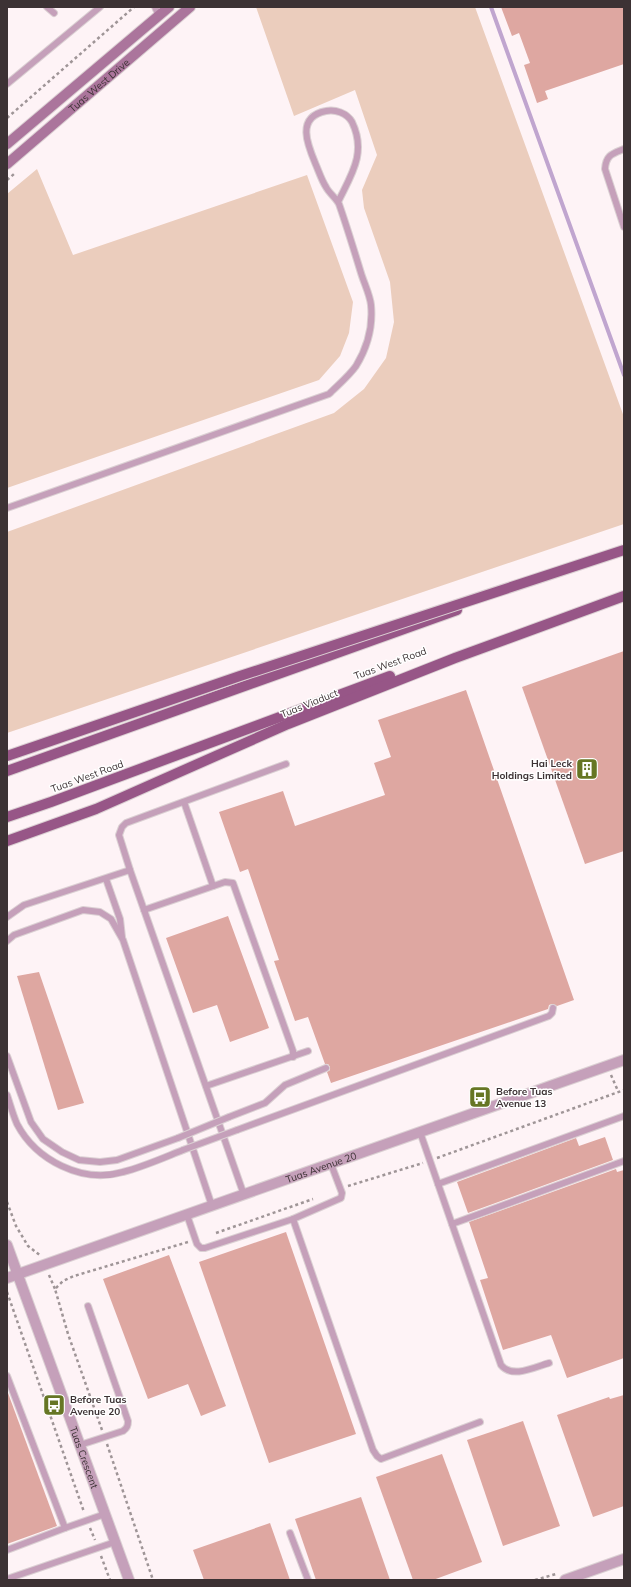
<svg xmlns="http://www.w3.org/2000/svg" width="631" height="1587" font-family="Mulish,sans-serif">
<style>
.green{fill:#ebcdbd}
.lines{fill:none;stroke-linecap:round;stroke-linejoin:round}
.stream{stroke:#c0a5cf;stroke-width:4}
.building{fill:#dea7a1}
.service-casing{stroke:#dbd0d3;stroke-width:8}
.minor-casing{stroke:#dbd0d3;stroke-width:12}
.tertiary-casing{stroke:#dbd0d3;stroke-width:12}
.secondary-casing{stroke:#dbd0d3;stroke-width:12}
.primary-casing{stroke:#dbd0d3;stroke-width:12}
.path{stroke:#9f9597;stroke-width:2.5;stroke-dasharray:3 3;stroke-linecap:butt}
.service{stroke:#c5a0ba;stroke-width:6}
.minor{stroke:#c5a0ba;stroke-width:10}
.tertiary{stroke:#c5a0ba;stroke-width:10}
.secondary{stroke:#ab759c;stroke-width:10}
.primary{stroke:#975687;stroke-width:10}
.service-bridge-casing{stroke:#dbd0d3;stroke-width:8;stroke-linecap:butt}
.primary-bridge-casing{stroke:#dbd0d3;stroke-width:12;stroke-linecap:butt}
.service-bridge{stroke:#c5a0ba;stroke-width:6}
.primary-bridge{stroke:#975687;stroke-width:10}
.labels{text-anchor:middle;stroke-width:3;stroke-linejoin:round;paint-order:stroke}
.street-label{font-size:10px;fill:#3c3234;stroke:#fff}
.poi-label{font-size:10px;font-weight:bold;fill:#3c3234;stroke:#fff;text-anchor:start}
</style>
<rect width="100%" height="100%" fill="#fef3f6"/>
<g class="green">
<path d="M 256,7 L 475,7 L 624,417 L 624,524 L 7,733 L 7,532 L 334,413 L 364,389 L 386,358 L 394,322 L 390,282 L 364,208 L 362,190 L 377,155 L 355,90 L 294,116 Z"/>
<path d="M 37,169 L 73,255 L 307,175 L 353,302 L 349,333 L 340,356 L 319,380 L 7,488 L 7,194 Z"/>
</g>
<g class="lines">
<path class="stream" d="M 491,7 L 624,375"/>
</g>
<g class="building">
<path d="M 501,7 L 624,7 L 624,64 L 545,91 L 548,99 L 537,103 L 524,65 L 530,63 L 519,33 L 512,36 Z"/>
<path d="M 624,651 L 624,851 L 585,864 L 522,687 Z"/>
<path d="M 466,690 L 574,1000 L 557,1006 L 552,1004 L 549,1005 L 548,1009 L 331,1083 L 327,1072 L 330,1070 L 330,1067 L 328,1064 L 325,1064 L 308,1017 L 295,1021 L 274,961 L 279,960 L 248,869 L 240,872 L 219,812 L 283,791 L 295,826 L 385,795 L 374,763 L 391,757 L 378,720 Z"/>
<path d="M 228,916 L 269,1028 L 230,1042 L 217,1005 L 193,1013 L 166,938 Z"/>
<path d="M 39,972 L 84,1103 L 58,1110 L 17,976 Z"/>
<path d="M 605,1137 L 613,1160 L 468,1213 L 457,1182 L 576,1138 L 579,1146 Z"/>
<path d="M 616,1169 L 617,1172 L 624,1170 L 624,1358 L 567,1378 L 551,1335 L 503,1350 L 480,1280 L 488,1278 L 469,1222 Z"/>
<path d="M 286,1232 L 356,1434 L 269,1463 L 199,1262 Z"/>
<path d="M 169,1255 L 226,1406 L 201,1416 L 188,1384 L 148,1399 L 103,1279 Z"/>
<path d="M 7,1393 L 8,1393 L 57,1526 L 7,1544 Z"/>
<path d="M 624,1395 L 624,1506 L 593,1517 L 557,1415 L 609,1397 L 610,1399 Z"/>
<path d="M 523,1421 L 560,1526 L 503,1546 L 467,1440 Z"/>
<path d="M 442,1454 L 482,1562 L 433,1580 L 413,1580 L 376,1477 Z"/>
<path d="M 361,1497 L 390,1580 L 316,1580 L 295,1519 Z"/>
<path d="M 270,1523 L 290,1580 L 204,1580 L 193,1550 Z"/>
</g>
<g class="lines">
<g class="service-casing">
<g id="service">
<path d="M 47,7 L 54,13"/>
<path d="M 155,7 L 159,16"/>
<path d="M 7,84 L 100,7"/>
<path d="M 624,149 C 612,154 606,155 605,169 L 624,227"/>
<path d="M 7,508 L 329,394 C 337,386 349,376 356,366 C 367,348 373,326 371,305 C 370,295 364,283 361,273 C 354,250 347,227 339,204 C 336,198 329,193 326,187 C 322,181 319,172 316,165 C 308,146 295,117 326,111 C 335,109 347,113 352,122 C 367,153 351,175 338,202"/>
<path d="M 184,802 L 213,886"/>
<path d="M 106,879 L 120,919 L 122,937"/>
<path d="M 144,910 L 225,882 L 233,883 L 293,1051 L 293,1057"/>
<path d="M 7,917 L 24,905 L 130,870"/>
<path d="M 7,941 L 14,935 L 83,910 L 100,912 L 111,919 L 123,940 L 212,1206"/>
<path d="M 7,1056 L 31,1122 L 43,1139 L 62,1152 L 79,1160 L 100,1162 L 117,1160 L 178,1138"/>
<path d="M 206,1086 L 308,1051"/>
<path d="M 7,1095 C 10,1104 13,1115 17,1124 C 36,1160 82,1184 123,1172 C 143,1167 163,1158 183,1150"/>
<path d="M 229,1117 L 265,1103 L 285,1085 L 326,1068"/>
<path d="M 237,1130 L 549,1016 L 552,1013 L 553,1008"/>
<path d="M 420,1132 L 501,1365 C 512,1379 535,1367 549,1363"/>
<path d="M 331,1164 L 342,1193 L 341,1198 L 293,1219 L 373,1450 L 377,1456 L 381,1459 L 480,1422"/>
<path d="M 438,1184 L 624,1116"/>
<path d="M 244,1195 L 130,870 L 119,835 L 122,827 L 126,823 L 286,764"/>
<path d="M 187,1215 L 197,1244 L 201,1248 L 205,1248 L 293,1219"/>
<path d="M 452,1224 L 624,1161"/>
<path d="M 7,1376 L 65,1528 L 7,1550"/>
<path d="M 80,1445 L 123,1431 C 127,1428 128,1426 128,1421 L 88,1306"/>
<path d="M 65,1528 L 105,1514"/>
<path d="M 290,1533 L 308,1580"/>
<path d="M 7,1579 L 115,1542"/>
</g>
</g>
<g class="minor-casing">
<g id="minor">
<path id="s1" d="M 7,1278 L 624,1060"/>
<path d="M 565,1580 L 624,1559"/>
</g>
</g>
<g class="tertiary-casing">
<g id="tertiary">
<path id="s2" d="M 7,1245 L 129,1580"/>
</g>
</g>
<g class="secondary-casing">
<g id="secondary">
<path d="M 7,144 L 169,7"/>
<path id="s3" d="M 7,164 L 190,7"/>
</g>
</g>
<g class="primary-casing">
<g id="primary">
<path d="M 7,771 L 457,610"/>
<path d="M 7,817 L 51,802 L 390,676"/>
<path d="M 7,841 L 96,809 L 288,724 L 455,658 L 624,596"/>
</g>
</g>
<g class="path">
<path d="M 7,118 L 134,7"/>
<path d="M 7,180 L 14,174"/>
<path d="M 611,1075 L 618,1091"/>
<path d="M 437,1158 L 624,1090"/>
<path d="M 348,1186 L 423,1163"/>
<path d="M 7,1202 L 16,1226 L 28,1246 L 41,1256"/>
<path d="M 216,1233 L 313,1199"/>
<path d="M 49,1275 L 55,1289"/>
<path d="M 7,1292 L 84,1512"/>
<path d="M 102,1430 L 68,1334 L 55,1289 L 63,1281 L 74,1276 L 188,1242"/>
<path d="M 107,1444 L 153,1580"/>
<path d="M 90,1528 L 95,1540"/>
<path d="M 101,1556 L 110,1580"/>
<path d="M 535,1580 L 556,1574"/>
</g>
<use href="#service" class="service"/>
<use href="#minor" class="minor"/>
<use href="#tertiary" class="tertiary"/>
<use href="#secondary" class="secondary"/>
<use href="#primary" class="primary"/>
<g class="service-bridge-casing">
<g id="service-bridge">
<path d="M 178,1138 L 229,1117"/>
<path d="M 183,1150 L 237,1130"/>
</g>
</g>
<g class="primary-bridge-casing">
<path id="primary-bridge" d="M 7,756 L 240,676 L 624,550"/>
</g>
<use href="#service-bridge" class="service-bridge"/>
<use href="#primary-bridge" class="primary-bridge"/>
</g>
<defs>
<g id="building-square" transform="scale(1.15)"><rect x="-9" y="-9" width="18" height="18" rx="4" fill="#667624" stroke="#fff"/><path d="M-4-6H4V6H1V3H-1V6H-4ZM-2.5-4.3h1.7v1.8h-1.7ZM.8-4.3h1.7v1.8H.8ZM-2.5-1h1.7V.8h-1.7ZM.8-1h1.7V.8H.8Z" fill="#fff"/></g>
<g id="bus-square" transform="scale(1.15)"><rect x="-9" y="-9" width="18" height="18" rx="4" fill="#667624" stroke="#fff"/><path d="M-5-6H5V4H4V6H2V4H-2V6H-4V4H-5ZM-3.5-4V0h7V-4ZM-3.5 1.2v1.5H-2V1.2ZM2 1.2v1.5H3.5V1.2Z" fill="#fff"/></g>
</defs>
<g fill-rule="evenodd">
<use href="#building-square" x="587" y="769"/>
<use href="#bus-square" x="480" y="1097"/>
<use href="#bus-square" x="54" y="1405"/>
</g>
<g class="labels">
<g class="street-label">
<text dy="4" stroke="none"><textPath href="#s3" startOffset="121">Tuas West Drive</textPath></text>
<text transform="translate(390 663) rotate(-20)" y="4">Tuas West Road</text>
<text transform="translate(309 703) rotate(-22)" y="4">Tuas Viaduct</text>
<text transform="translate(87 776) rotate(-20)" y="4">Tuas West Road</text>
<text dy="4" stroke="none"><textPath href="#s1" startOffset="333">Tuas Avenue 20</textPath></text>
<text dy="4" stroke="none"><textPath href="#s2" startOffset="226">Tuas Crescent</textPath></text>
</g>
<g class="poi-label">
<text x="572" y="767" text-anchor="end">Hai Leck<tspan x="572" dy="12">Holdings Limited</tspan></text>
<text x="496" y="1095">Before Tuas<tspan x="496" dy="12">Avenue 13</tspan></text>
<text x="70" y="1403">Before Tuas<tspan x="70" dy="12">Avenue 20</tspan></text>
</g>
</g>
<rect width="631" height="1587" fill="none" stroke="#3c3234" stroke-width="16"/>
</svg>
